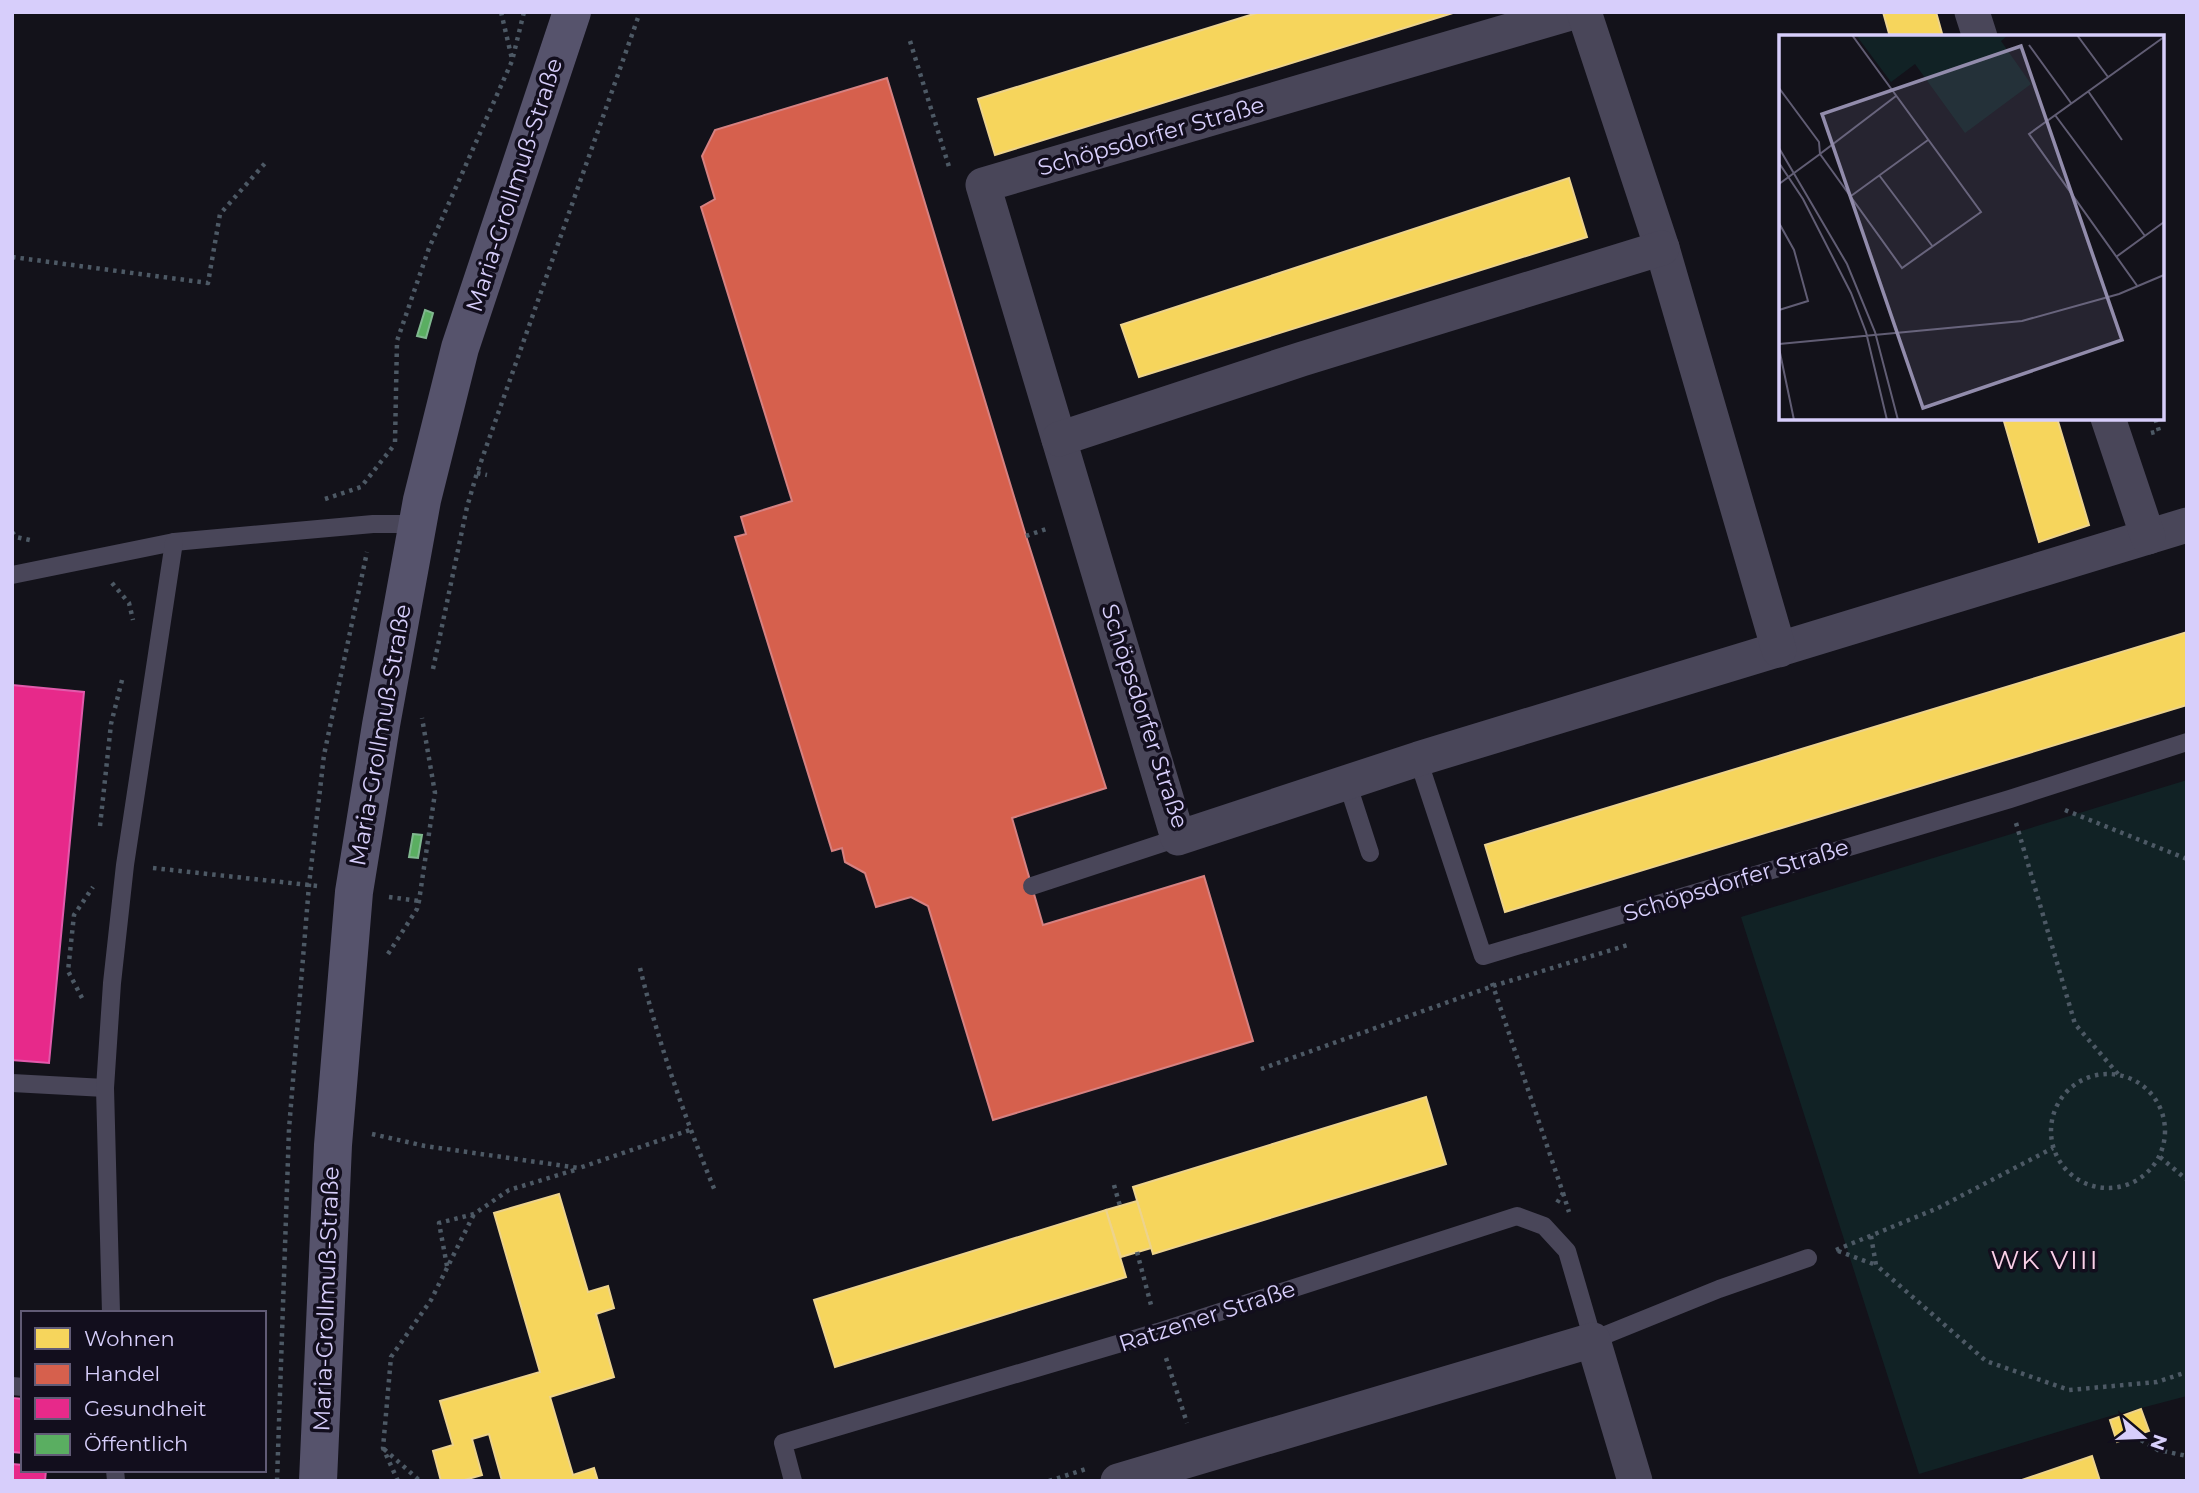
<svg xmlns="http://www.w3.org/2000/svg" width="2199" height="1493" font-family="Montserrat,sans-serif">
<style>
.green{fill:#112225}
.homes{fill:#f6d55c;stroke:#edd38c;stroke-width:2}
.shops{fill:#d6604d;stroke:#d68181;stroke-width:2}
.health{fill:#e7298a;stroke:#e25aac;stroke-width:2}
.public{fill:#5aae61;stroke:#80b88f;stroke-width:2}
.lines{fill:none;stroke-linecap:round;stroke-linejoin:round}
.path{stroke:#4d5965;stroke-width:4.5;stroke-dasharray:3.5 5;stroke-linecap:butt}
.lane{stroke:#494659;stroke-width:18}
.street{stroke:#494659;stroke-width:35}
.secondary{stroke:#56536c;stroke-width:38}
.labels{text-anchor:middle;stroke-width:7;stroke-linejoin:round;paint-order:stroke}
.street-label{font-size:23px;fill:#d7cefb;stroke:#120e1d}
.quarter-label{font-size:26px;letter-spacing:2px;fill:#fbd0e8;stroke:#120e1d}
.inset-road{fill:none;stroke:#615d74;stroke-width:2}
.view{fill:#928cac;fill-opacity:0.15;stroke:#928cac;stroke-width:3.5}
.inset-edge{fill:none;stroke:#d7cefb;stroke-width:3.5}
</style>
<rect width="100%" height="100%" fill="#13121a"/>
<path class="green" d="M 2187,780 L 2187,1396 L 2107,1417 L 1919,1474 L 1741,917 Z"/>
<g class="homes">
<path d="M 1260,12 L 1456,12 L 995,155 L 978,99 Z"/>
<path d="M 1883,12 L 1936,12 L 1943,37 L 1890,37 Z"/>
<path d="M 1569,178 L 1587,237 L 1139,377 L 1121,325 Z"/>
<path d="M 2003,418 L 2057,418 L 2089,525 L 2039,542 Z"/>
<path d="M 2187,632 L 2187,705 L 1505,912 L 1485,845 Z"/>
<path d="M 1426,1097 L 1446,1164 L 1153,1254 L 1133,1187 Z"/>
<path d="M 559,1194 L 588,1292 L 608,1286 L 614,1308 L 596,1314 L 614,1377 L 550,1397 L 573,1475 L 594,1468 L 598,1481 L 502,1481 L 489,1434 L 472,1439 L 482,1475 L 461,1481 L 441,1481 L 433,1451 L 453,1445 L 440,1401 L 540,1372 L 494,1213 Z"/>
<path d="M 1137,1201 L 1151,1248 L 1121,1257 L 1106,1210 Z"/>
<path d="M 1106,1210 L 1126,1277 L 835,1367 L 814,1300 Z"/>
<path d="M 2141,1409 L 2149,1431 L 2117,1442 L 2110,1420 Z"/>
<path d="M 2092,1456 L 2100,1481 L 2019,1481 Z"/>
</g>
<path class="shops" d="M 887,78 L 1026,536 L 1106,788 L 1012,818 L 1043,925 L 1204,876 L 1253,1041 L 993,1120 L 928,906 L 911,897 L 876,907 L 865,873 L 845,862 L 842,848 L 832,851 L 735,537 L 746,534 L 741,517 L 792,501 L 701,207 L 715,199 L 702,156 L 715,130 Z"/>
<g class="health">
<path d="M 12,685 L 84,692 L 49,1063 L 12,1060 Z"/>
<path d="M 12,1398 L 23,1399 L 23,1453 L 12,1452 Z"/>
<path d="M 12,1464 L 23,1465 L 23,1470 L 46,1470 L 45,1481 L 12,1481 Z"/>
</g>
<g class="public">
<path d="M 425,310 L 433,313 L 426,338 L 417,336 Z"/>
<path d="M 413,834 L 422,835 L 418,858 L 409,857 Z"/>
</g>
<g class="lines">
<g class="path">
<path d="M 501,12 L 512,59"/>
<path d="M 910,41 L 950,170"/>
<path d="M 12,257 L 208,283 L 220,214 L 267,161"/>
<path d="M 2151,433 L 2159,431 L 2155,418"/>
<path d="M 395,442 L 397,341 L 429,248 L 512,61 L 524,12"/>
<path d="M 477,473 L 487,475"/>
<path d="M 325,499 L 361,487 L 395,444"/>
<path d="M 12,532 L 16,537 L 34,541"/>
<path d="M 1026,536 L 1049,528"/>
<path d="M 112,583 L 129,603 L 133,620"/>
<path d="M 433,669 L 467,507 L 477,473 L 640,12"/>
<path d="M 2065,810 L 2187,859"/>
<path d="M 2016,823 L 2075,1024 L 2118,1074"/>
<path d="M 100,826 L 111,724 L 123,676"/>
<path d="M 153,868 L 318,886"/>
<path d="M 389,897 L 419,901"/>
<path d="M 388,954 L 417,909 L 419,901 L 435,793 L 422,718"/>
<path d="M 640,968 C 659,1045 685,1118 715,1191"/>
<path d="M 1492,983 L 1563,1193 L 1557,1203"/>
<path d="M 82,998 L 68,971 L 74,915 L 93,887"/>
<path d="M 1261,1069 L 1493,986 L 1631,944"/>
<circle cx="2108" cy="1131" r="57"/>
<path d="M 372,1134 L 425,1146 L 579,1168 L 690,1130"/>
<path d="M 2160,1157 L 2187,1180"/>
<path d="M 1114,1185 L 1120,1206"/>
<path d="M 1563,1193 L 1569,1212"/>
<path d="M 1871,1236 L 1876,1265 L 1986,1361 L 2069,1390 L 2157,1382 L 2187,1372"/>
<path d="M 1836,1250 L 1938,1208 L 2053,1148"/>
<path d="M 1838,1251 L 1876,1265"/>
<path d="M 1137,1252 L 1151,1305"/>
<path d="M 447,1266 L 439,1223 L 474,1214 L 509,1190 L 575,1170"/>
<path d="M 1166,1358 L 1187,1423"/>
<path d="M 2141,1440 L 2158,1450 L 2187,1456"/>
<path d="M 384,1449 L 420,1481"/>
<path d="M 277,1481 L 289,1129 L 309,885 L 324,755 L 367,552"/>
<path d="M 398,1481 L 383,1448 L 391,1357 L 431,1300 L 474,1214"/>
<path d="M 1049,1481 L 1086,1469"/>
</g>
<g class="lane">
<path d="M 12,575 L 174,542 L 373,524 L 417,524"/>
<path d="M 1418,759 L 1483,956 L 2010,799 L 2187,742"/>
<path d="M 1347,782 L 1370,853"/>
<path d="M 1032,886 L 1178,838"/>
<path d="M 12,1083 L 105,1088"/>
<path d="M 111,1313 L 105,1088 L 112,983 L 125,865 L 174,542"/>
<path d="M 12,1386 L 23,1387"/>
<path d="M 115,1470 L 116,1481"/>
<path d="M 793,1481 L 783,1443 L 1158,1332 L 1517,1216 L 1544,1226 L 1567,1251 L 1593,1340 L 1719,1289 L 1808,1258"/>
</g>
<g class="street">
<path d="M 1574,12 L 983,185 L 1178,838 L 1418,759 L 2187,525"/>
<path d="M 1584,12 L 1662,248 L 1779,650"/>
<path d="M 1972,12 L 1980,37"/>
<path d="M 2108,418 L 2148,537"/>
<path d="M 1059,439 L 1302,359 L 1662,248"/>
<path d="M 1118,1481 L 1593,1340 L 1635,1481"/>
</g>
<path class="secondary" d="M 318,1481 L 333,1145 L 354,892 L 381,725 L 422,500 L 460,348 L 572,12"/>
</g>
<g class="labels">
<g class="street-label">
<text transform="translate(1151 136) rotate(-16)" y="8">Schöpsdorfer Straße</text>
<text transform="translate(514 185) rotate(-72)" y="8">Maria-Grollmuß-Straße</text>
<text transform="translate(1145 716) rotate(72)" y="8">Schöpsdorfer Straße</text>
<text transform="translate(380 735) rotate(-80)" y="8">Maria-Grollmuß-Straße</text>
<text transform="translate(1736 880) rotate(-17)" y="8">Schöpsdorfer Straße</text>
<text transform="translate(326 1299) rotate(-88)" y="8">Maria-Grollmuß-Straße</text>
<text transform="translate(1207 1316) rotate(-18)" y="8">Ratzener Straße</text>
</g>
<g class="quarter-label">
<text x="2045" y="1269">WK VIII</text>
</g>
</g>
<g transform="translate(1779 35)">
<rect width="385" height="385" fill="#13121a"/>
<path d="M 77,0 L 229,0 L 222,6 L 252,49 L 186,98 L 136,29 L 112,47 Z" fill="#112225"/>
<path class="inset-road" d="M 73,0 L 202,177 L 123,233 L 41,119 L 117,61M 298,0 L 329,42M 250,10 L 292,68M 0,53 L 40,107 L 41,119 L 0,149M 309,56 L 343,105M 276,80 L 366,201M 0,113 L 68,229 L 96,297 L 119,385M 0,128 L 24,164 L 72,258 L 87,297 L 108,385M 100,140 L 154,212M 72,161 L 149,105M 0,188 L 15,215 L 29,266 L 0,275M 337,222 L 385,187M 359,252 L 250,99 L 385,2M 0,309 L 243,286 L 340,259 L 385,240M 0,313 L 15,385"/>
<path class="view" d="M 242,11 L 343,305 L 144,373 L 43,79 Z"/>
<rect width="385" height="385" class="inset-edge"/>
</g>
<rect width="2199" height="1493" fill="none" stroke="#d7cefb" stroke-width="28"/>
<rect x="21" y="1311" width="245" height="161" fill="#120e1d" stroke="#615b76" stroke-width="2"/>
<rect x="35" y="1328" width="35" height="21" fill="#f6d55c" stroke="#615b76" stroke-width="2"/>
<text x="84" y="1346" font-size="21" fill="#d7cefb">Wohnen</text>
<rect x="35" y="1364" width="35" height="21" fill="#d6604d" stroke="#615b76" stroke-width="2"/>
<text x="84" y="1381" font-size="21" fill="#d7cefb">Handel</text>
<rect x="35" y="1398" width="35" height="21" fill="#e7298a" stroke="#615b76" stroke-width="2"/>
<text x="84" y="1416" font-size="21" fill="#d7cefb">Gesundheit</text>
<rect x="35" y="1434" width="35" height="21" fill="#5aae61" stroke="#615b76" stroke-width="2"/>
<text x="84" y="1451" font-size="21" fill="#d7cefb">Öffentlich</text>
<g transform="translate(2143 1437) rotate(109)" stroke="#120e1d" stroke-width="5" paint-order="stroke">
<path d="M0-5L12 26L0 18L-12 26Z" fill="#d7cefb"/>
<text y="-10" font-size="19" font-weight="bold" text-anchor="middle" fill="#d7cefb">N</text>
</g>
</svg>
